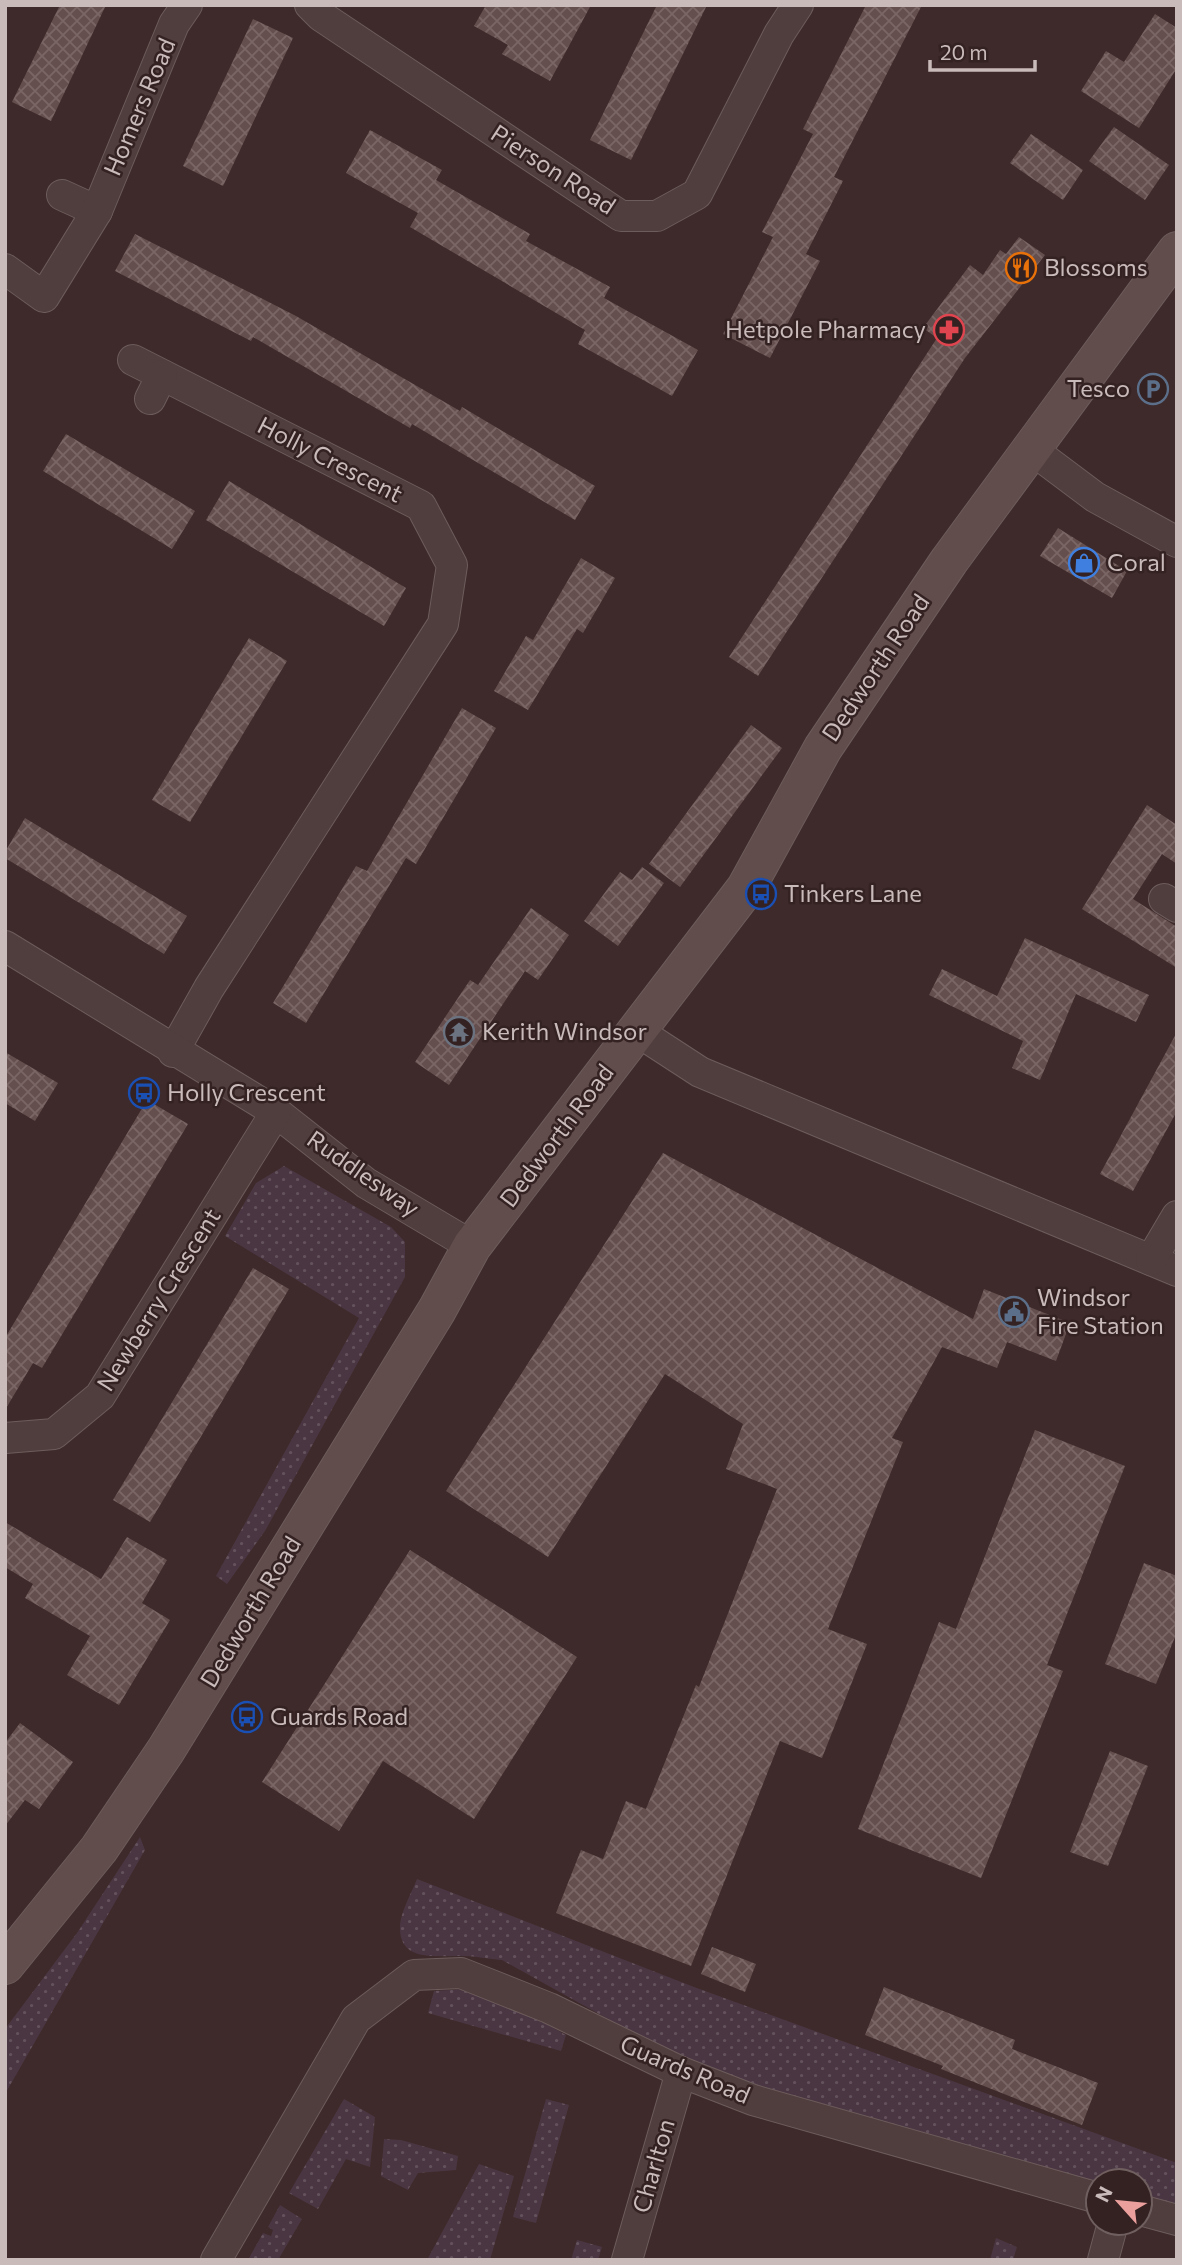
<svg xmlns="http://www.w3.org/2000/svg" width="1182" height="2265" font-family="Commissioner,sans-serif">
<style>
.grass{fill:url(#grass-dots)}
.building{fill:url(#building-cross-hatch)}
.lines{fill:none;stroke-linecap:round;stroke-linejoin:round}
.minor-casing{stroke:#6c5c5b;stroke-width:32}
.secondary-casing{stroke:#6c5c5b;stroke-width:40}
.minor{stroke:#4f3e3d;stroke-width:30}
.secondary{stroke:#614d4c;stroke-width:38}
.labels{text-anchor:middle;stroke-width:5;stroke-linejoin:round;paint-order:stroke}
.street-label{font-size:24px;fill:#c9bbba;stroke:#342222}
.poi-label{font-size:24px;fill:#c9bbba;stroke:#342222;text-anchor:start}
</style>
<defs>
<pattern id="grass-dots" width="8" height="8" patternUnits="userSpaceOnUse" patternTransform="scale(1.75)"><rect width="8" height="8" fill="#4a3643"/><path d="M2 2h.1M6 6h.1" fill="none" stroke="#63515c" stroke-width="1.8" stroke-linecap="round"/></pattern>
<pattern id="building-cross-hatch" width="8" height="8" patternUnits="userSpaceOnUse" patternTransform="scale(1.75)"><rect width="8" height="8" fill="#654f4e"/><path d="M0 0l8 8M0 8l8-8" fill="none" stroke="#7a6665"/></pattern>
</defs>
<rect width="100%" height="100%" fill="#3e2a2a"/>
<g class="grass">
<path d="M 284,1166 L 391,1227 L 405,1242 L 405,1277 L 265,1531 L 227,1584 L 216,1576 L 359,1318 L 225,1236 L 256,1183 Z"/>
<path d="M 140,1837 L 145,1850 L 5,2094 L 5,2029 L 77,1933 Z"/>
<path d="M 417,1879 L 694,1987 L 1177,2163 L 1177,2209 L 1140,2199 L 1140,2181 L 1098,2181 L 1098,2187 L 705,2073 L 502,1960 C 489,1959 476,1956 463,1956 C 438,1955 398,1964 400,1925 C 401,1911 412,1892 417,1879 Z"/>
<path d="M 480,1988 L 566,2035 L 561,2051 L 428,2013 L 434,1991 Z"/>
<path d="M 344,2099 L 375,2117 L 370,2167 L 346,2159 L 318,2209 L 289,2193 Z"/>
<path d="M 546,2099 L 569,2105 L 536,2223 L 513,2217 Z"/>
<path d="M 384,2139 L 401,2140 L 458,2156 L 456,2170 L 418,2173 L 408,2190 L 381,2176 Z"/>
<path d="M 479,2164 L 514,2176 L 490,2260 L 427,2260 Z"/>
<path d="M 280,2205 L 302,2219 L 278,2260 L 248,2260 L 263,2233 L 271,2236 L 273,2230 L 268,2227 Z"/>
<path d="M 996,2238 L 1017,2247 L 1013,2260 L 990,2260 Z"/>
<path d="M 577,2240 L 602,2247 L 598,2260 L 571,2260 Z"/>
</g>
<g class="building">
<path d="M 60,5 L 106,5 L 51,121 L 12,102 Z"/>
<path d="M 486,5 L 591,5 L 550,81 L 502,54 L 508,45 L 474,26 Z"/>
<path d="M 657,5 L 707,5 L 631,160 L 590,140 Z"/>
<path d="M 866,5 L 922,5 L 834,177 L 843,181 L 806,254 L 820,261 L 770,358 L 723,334 L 773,237 L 762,232 L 813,134 L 803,129 Z"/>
<path d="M 1155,14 L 1177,28 L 1177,68 L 1139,128 L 1081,91 L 1106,51 L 1124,62 Z"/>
<path d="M 253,19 L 293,38 L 223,186 L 183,166 Z"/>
<path d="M 1114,127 L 1169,165 L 1145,200 L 1089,161 Z"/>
<path d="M 370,130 L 442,170 L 436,180 L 530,234 L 526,241 L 610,287 L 604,298 L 698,350 L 672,396 L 578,344 L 585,330 L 410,227 L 418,213 L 346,173 Z"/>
<path d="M 1031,134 L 1083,170 L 1063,200 L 1010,163 Z"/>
<path d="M 135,234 L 296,316 L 460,411 L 462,407 L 595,486 L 575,520 L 412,424 L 410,428 L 253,337 L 251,341 L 115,271 Z"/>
<path d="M 1019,237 L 1045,255 L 965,358 L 758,676 L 729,657 L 937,338 L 923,328 L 970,265 L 983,275 L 1000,250 L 1006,254 Z"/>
<path d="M 66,434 L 195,511 L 172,549 L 43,471 Z"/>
<path d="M 229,481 L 406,588 L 384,626 L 206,520 Z"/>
<path d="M 1058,528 L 1127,571 L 1112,598 L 1040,556 Z"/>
<path d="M 581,558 L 615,578 L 583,633 L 577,629 L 528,710 L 494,691 L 526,636 L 533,640 Z"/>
<path d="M 249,638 L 287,661 L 190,822 L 152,800 Z"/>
<path d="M 462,708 L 496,728 L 416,864 L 406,858 L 306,1023 L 273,1003 L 356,866 L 367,871 Z"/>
<path d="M 751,725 L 782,748 L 680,887 L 649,864 Z"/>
<path d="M 1147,805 L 1177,825 L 1177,864 L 1162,854 L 1133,899 L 1177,927 L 1177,968 L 1082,909 Z"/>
<path d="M 25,818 L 187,916 L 164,954 L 5,858 L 5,852 Z"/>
<path d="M 642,867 L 664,883 L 618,946 L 584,921 L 620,872 L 632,880 Z"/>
<path d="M 531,908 L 569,935 L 538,980 L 525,971 L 449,1085 L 415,1062 L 470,980 L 478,985 Z"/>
<path d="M 1025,938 L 1149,995 L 1136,1022 L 1076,994 L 1040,1080 L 1012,1068 L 1023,1041 L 929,995 L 942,969 L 997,996 Z"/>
<path d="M 1177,1032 L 1177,1111 L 1133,1191 L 1100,1174 Z"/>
<path d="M 5,1052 L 58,1083 L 35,1121 L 5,1103 Z"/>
<path d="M 147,1100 L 188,1124 L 42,1368 L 33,1363 L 5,1410 L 5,1338 Z"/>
<path d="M 663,1153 L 973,1319 L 984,1289 L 1070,1323 L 1056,1361 L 1007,1342 L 997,1368 L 942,1347 L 892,1438 L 903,1442 L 828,1629 L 867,1644 L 822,1758 L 780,1741 L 691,1966 L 556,1913 L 581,1850 L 603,1859 L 626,1801 L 646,1809 L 696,1685 L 699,1687 L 777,1489 L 726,1469 L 743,1424 L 665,1374 L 548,1557 L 446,1491 Z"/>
<path d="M 253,1268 L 289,1289 L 150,1522 L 113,1500 Z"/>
<path d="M 1035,1430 L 1125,1466 L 1047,1665 L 1063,1671 L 981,1878 L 858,1829 L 939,1622 L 956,1629 Z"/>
<path d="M 5,1522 L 101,1579 L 127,1537 L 167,1560 L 142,1603 L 170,1620 L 119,1705 L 67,1675 L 90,1636 L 25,1598 L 33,1584 L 5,1567 Z"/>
<path d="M 410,1550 L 577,1657 L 474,1819 L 383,1761 L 339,1831 L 262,1782 Z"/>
<path d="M 1144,1563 L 1177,1576 L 1177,1632 L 1156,1684 L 1105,1664 Z"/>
<path d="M 20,1723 L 73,1762 L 39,1809 L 25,1800 L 5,1826 L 5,1743 Z"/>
<path d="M 1110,1751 L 1148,1766 L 1108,1866 L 1070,1852 Z"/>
<path d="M 712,1947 L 756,1964 L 745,1992 L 701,1974 Z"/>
<path d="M 884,1987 L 1015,2040 L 1012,2049 L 1098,2083 L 1082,2125 L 941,2069 L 943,2066 L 865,2035 Z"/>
</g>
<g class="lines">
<g class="minor-casing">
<g id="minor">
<path d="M 310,5 L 321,16 L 621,216 L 657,216 L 697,194 L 779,34 L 798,5"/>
<path d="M 62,195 L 97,211"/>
<path d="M 5,269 L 44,297 L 97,211 L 174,24 L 187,5"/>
<path d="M 133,360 L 421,506 L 452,565 L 443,624 L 209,988 L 173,1052"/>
<path d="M 150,399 L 162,375"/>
<path d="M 1031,449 L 1095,497 L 1177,542"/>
<path d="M 1164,899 L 1177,907"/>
<path d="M 5,946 L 276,1112 L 366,1183 L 472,1246"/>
<path d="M 637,1031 L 700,1072 L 1177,1271"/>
<path d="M 1151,1260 L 1177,1216"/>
<path d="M 5,1438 L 54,1434 L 100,1396 L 276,1112"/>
<path d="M 1140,2210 L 1177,2220"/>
<path d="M 216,2260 L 356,2019 L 414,1975 L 461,1973 L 549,2008 L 681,2072 L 753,2100 L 1098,2198"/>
<path d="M 627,2260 L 681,2072"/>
<path d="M 1103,2260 L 1113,2223"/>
</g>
</g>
<g class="secondary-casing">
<path id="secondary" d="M 5,1965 L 99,1849 L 166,1750 L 437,1310 L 472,1246 L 746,888 L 823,748 L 949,561 L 1177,251"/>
</g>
<use href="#minor" class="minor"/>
<use href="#secondary" class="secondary"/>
</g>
<defs>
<g id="restaurant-ring" transform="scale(1.575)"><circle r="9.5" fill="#342222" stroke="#e8710a" stroke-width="1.5"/><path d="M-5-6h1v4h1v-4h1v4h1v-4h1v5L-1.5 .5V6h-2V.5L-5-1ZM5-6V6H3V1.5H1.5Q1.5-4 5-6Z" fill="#e8710a"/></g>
<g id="pharmacy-ring" transform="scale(1.575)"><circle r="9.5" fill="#342222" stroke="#e0444e" stroke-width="1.5"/><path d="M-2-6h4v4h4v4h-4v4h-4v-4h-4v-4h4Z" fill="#e0444e"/></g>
<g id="parking-ring" transform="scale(1.575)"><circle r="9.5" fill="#342222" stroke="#5c6f8a" stroke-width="1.5"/><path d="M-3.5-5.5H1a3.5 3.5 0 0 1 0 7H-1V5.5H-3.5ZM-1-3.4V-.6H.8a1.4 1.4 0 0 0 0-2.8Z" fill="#5c6f8a"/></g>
<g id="shop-ring" transform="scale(1.575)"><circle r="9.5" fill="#342222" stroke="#3f7fe0" stroke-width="1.5"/><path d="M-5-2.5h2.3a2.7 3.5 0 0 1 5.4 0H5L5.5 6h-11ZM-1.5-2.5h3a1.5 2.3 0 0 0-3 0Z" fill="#3f7fe0"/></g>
<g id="bus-ring" transform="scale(1.575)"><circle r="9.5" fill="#342222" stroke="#1a4fb4" stroke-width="1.5"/><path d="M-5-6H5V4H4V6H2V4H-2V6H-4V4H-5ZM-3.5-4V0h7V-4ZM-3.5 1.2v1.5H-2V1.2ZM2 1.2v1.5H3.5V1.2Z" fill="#1a4fb4"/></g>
<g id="temple-ring" transform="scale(1.575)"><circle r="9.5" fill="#342222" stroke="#6b7280" stroke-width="1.5"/><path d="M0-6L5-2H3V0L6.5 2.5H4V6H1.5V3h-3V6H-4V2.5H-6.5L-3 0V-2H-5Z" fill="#6b7280"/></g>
<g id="civic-ring" transform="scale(1.575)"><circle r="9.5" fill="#342222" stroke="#5c6f8a" stroke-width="1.5"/><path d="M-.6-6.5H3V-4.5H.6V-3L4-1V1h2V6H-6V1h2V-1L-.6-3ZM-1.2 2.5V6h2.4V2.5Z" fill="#5c6f8a"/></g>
</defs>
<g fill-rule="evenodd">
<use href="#restaurant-ring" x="1021" y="268"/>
<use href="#pharmacy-ring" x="949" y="330"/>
<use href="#parking-ring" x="1153" y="389"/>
<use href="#shop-ring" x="1084" y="563"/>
<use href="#bus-ring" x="761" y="894"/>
<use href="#temple-ring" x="459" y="1032"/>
<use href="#bus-ring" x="144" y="1093"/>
<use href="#civic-ring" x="1014" y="1312"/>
<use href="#bus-ring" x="247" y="1717"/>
</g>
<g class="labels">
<g class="street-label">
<text transform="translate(140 107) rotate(-67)" y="8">Homers Road</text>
<text transform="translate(553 170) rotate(33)" y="8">Pierson Road</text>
<text transform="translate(330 460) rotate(27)" y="8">Holly Crescent</text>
<text transform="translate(876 668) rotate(-56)" y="8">Dedworth Road</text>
<text transform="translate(557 1136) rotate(-53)" y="8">Dedworth Road</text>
<text transform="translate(363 1174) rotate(35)" y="8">Ruddlesway</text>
<text transform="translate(159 1300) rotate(-58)" y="8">Newberry Crescent</text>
<text transform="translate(251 1612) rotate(-59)" y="8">Dedworth Road</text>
<text transform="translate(685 2070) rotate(23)" y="8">Guards Road</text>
<text transform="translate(654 2166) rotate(-74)" y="8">Charlton</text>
</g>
<g class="poi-label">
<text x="1044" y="276">Blossoms</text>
<text x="926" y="338" text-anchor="end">Hetpole Pharmacy</text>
<text x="1130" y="397" text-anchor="end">Tesco</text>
<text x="1107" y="571">Coral</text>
<text x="784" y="902">Tinkers Lane</text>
<text x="482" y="1040">Kerith Windsor</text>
<text x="167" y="1101">Holly Crescent</text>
<text x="1037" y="1306">Windsor<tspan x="1037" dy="28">Fire Station</tspan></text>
<text x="270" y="1725">Guards Road</text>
</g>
</g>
<rect width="1182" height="2265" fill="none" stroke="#c9bbba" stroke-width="14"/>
<g transform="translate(1119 2202) rotate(297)"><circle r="33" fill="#342222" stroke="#705f5f" stroke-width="2"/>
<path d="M0-5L12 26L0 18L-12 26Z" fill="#eba09d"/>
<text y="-10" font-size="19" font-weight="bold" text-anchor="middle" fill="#c9bbba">N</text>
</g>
<path d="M930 60v10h105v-10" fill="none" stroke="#c9bbba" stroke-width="3.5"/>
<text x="940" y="60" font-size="21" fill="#c9bbba" stroke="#342222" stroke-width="5" paint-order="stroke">20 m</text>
</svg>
